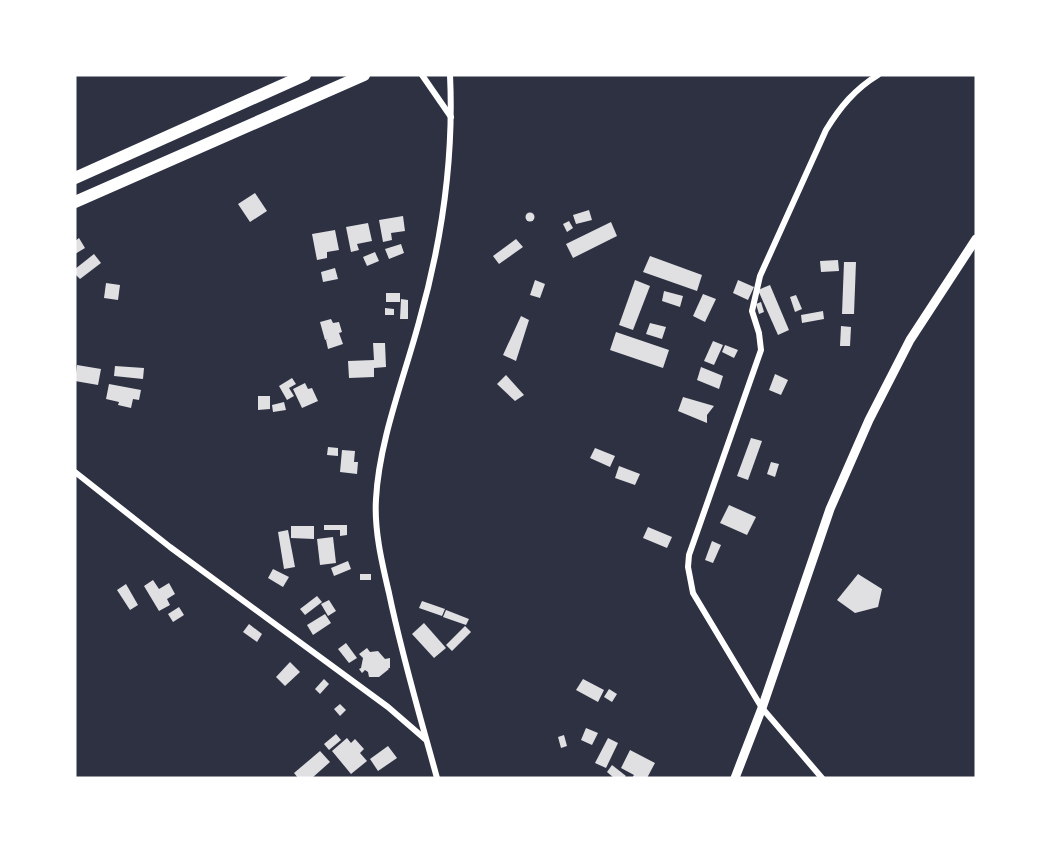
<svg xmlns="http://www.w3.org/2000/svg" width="1051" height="853" font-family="Jost,sans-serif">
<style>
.building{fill:#e0e0e3}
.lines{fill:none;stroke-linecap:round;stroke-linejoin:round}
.minor{stroke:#fff;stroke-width:6}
.secondary{stroke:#fff;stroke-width:9}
.trunk{stroke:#fff;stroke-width:12}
</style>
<rect width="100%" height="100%" fill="#2d3142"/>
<g class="building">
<path d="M 255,193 L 267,211 L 250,222 L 238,204 Z"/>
<path d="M 589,210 L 592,220 L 576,224 L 573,215 Z"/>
<circle cx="530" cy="217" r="4.5"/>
<path d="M 403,216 L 405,231 L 391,233 L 392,240 L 383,242 L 379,220 Z"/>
<path d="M 569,221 L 573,228 L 567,232 L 563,224 Z"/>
<path d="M 611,222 L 617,236 L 573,258 L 566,244 Z"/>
<path d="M 368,223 L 372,241 L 357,244 L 359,250 L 351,252 L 346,227 Z"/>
<path d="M 335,230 L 339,250 L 327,252 L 327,258 L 317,260 L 312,234 Z"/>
<path d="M 79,238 L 85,248 L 75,254 L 75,241 Z"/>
<path d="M 516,239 L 523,247 L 499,264 L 493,256 Z"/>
<path d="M 401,244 L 404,253 L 389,259 L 385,249 Z"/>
<path d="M 375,252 L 379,261 L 367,266 L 363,257 Z"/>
<path d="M 94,254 L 101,263 L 80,279 L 75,274 L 75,269 Z"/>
<path d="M 650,256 L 702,275 L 697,291 L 643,272 Z"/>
<path d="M 838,260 L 839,271 L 821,272 L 820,261 Z"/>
<path d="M 844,262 L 856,262 L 854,314 L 842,314 Z"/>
<path d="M 335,268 L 338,279 L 323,282 L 321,272 Z"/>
<path d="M 535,280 L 545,284 L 540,298 L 530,295 Z"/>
<path d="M 635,280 L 650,286 L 633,330 L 619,325 Z"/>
<path d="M 738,280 L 754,287 L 748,300 L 733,293 Z"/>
<path d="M 106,283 L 120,285 L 118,300 L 104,298 Z"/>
<path d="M 770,285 L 789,330 L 778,335 L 758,290 Z"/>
<path d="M 664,291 L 683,296 L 680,307 L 662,301 Z"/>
<rect x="386" y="293" width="14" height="9"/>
<path d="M 703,294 L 716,299 L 705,322 L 693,316 Z"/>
<path d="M 796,295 L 802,309 L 795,312 L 790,297 Z"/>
<path d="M 401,299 L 408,300 L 408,319 L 400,319 Z"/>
<path d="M 761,302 L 764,312 L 759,314 L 756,304 Z"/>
<path d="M 385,308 L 394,309 L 394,315 L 385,315 Z"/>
<path d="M 823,311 L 824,319 L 802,323 L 801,315 Z"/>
<path d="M 521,316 L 529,320 L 516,361 L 503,355 Z"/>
<path d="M 331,319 L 333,323 L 339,322 L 342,332 L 339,333 L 343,344 L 328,349 L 326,340 L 328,339 L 325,340 L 320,322 Z"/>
<path d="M 650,323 L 666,327 L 662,339 L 646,334 Z"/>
<path d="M 841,326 L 851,327 L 850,346 L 840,346 Z"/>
<path d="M 616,332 L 669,350 L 663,368 L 610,350 Z"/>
<path d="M 713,341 L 723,345 L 714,365 L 704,361 Z"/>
<path d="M 373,343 L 385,343 L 386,367 L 374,368 L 374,377 L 349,378 L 348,361 L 374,360 Z"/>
<path d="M 725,345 L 738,350 L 734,358 L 722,352 Z"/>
<path d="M 77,365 L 101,369 L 98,385 L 75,381 Z"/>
<path d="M 115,366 L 144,368 L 143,379 L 114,376 Z"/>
<path d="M 701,367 L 723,376 L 719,389 L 697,380 Z"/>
<path d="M 775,374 L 788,380 L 781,395 L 769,390 Z"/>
<path d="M 506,375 L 524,395 L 515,401 L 497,384 Z"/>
<path d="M 292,378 L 296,384 L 289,388 L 294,396 L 287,400 L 279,386 Z"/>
<path d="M 305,383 L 308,389 L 312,388 L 318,401 L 302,408 L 293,389 Z"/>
<path d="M 109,384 L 141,390 L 139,400 L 133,399 L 131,408 L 118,405 L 119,402 L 106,399 Z"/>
<path d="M 258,396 L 270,396 L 270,409 L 258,410 Z"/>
<path d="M 683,397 L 714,406 L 707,415 L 707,423 L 678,411 Z"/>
<path d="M 284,402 L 286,410 L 273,412 L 272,405 Z"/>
<path d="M 751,438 L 762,441 L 748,480 L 737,476 Z"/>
<path d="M 328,447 L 338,448 L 338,456 L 327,455 Z"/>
<path d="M 595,448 L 615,456 L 610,467 L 590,458 Z"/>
<path d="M 342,450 L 355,451 L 354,462 L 358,462 L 357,474 L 340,472 Z"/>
<path d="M 771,462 L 779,464 L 775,477 L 767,474 Z"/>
<path d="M 619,466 L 640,474 L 635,485 L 615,478 Z"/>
<path d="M 729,505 L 756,517 L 747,535 L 720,523 Z"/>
<path d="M 324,525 L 347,525 L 347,535 L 340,536 L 340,530 L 324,530 Z"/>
<path d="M 291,526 L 314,526 L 314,539 L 291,538 Z"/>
<path d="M 648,527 L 672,537 L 667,548 L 643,538 Z"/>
<path d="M 288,530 L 295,567 L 284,569 L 278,532 Z"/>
<path d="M 333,537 L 336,563 L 320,565 L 317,539 Z"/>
<path d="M 712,541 L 721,545 L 713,563 L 705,560 Z"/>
<path d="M 348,561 L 351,569 L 334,576 L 331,568 Z"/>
<path d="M 273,569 L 289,577 L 283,587 L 268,578 Z"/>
<rect x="360" y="574" width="11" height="6"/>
<path d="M 858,574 L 882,589 L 878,607 L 855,613 L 837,600 Z"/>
<path d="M 153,580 L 159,589 L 169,583 L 175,594 L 167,599 L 170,605 L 159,611 L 144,586 Z"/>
<path d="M 126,584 L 138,605 L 130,610 L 117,590 Z"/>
<path d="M 317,596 L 322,602 L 305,615 L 300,609 Z"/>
<path d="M 329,600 L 336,611 L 328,616 L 321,604 Z"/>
<path d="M 422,601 L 445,609 L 442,616 L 419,608 Z"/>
<path d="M 179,607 L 184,615 L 173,622 L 168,614 Z"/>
<path d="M 446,610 L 469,619 L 466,625 L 443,617 Z"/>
<path d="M 325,614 L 331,623 L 313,635 L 307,625 Z"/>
<path d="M 424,623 L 446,648 L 434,658 L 412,634 Z"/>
<path d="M 249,624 L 262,634 L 257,642 L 243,632 Z"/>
<path d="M 465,626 L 471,632 L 452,651 L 446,645 Z"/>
<path d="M 346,643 L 357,658 L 349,663 L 338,649 Z"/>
<path d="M 367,648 L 370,652 L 378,651 L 385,659 L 390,658 L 390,668 L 388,668 L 389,669 L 379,677 L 369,677 L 368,672 L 365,670 L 362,673 L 359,669 L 361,668 L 363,658 L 359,654 Z"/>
<path d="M 290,662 L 300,672 L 285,686 L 276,677 Z"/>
<path d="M 324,679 L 329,684 L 320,694 L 315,689 Z"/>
<path d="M 583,679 L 604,690 L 598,702 L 576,690 Z"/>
<path d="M 609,689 L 617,694 L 612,702 L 604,697 Z"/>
<path d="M 340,704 L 346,710 L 340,716 L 334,709 Z"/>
<path d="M 586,728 L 598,733 L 592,745 L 581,740 Z"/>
<path d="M 336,734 L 341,740 L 329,750 L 324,744 Z"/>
<path d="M 564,735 L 567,746 L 561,748 L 558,737 Z"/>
<path d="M 347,738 L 351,743 L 355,739 L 364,749 L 360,753 L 367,761 L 351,774 L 332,751 Z"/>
<path d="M 608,738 L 618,743 L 606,768 L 595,763 Z"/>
<path d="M 388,746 L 397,758 L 378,771 L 370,759 Z"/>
<path d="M 630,750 L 655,763 L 647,778 L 632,778 L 634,775 L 621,768 Z"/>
<path d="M 320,751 L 330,762 L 312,778 L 298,778 L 294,773 Z"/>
<path d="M 612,765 L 626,776 L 624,778 L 614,778 L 607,772 Z"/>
</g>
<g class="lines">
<g class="minor">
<path d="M 422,75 L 451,117"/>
<path d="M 75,472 L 170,547 L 388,707 L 425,739"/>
<path d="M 437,778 C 420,716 402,656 389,593 C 382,563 374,530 376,499 C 379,441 404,378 419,322 C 442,241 454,159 450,75"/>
<path d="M 822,778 L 762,708 L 693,593 L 688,567 L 689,555 L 761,350 L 759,333 L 752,311 L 760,276 L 826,130 C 840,107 855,89 878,75"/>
</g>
<path class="secondary" d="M 735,778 L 762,708 L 830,509 L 869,420 L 910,340 L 976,239"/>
<g class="trunk">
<path d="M 75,178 L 305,75"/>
<path d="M 75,202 L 364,75"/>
</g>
</g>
<rect width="1051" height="853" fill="none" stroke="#ffffff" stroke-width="153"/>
</svg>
